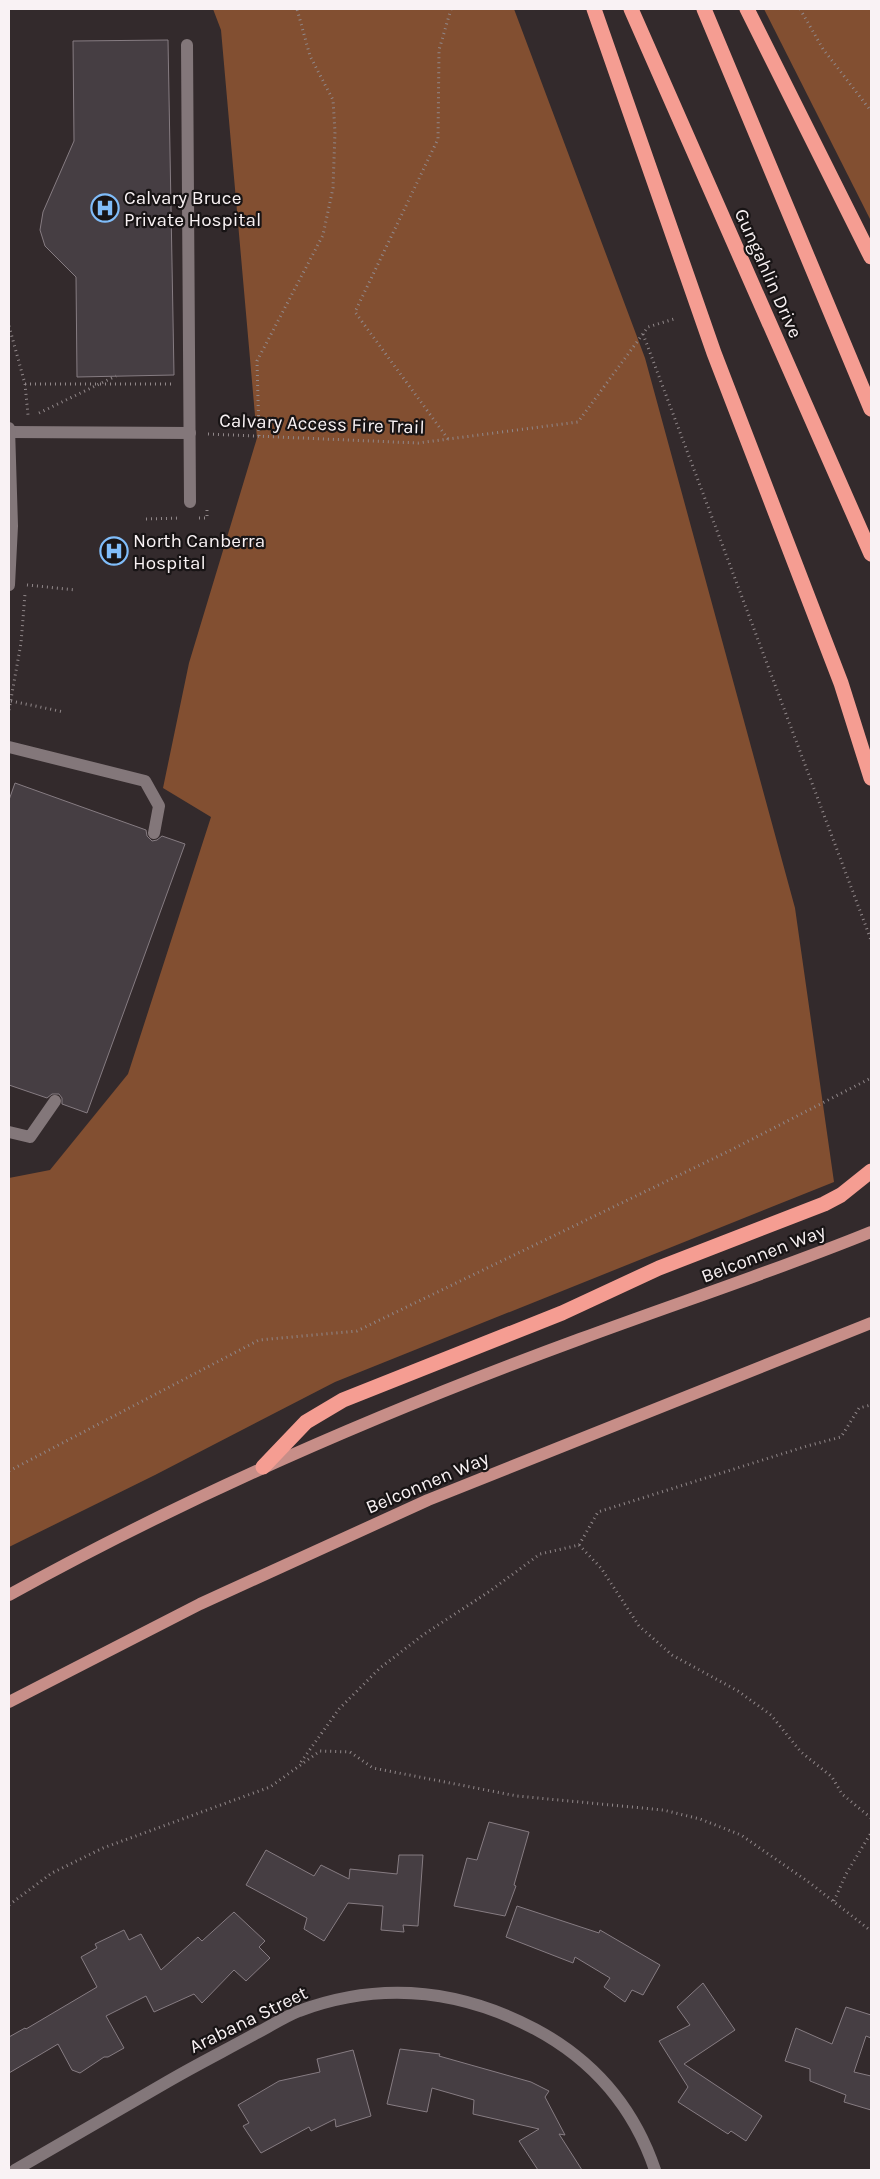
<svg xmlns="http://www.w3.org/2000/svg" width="880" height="2179" font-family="Karla,sans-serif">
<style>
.forest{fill:#824f31}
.building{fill:#463e43;stroke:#867c82}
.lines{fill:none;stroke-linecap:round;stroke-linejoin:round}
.path{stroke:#91888a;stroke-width:3;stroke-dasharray:1 4;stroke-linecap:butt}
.lane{stroke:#83777a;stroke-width:12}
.street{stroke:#83777a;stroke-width:12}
.primary{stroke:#c78e88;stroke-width:12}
.highway{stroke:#f59d92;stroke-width:15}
.labels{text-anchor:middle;stroke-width:4.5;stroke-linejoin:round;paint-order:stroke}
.poi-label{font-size:19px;fill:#f9f2f4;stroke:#181415;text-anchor:start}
.street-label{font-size:19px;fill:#f9f2f4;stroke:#181415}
</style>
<rect width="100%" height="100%" fill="#332a2c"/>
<g class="forest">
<path d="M 213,9 L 514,9 L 645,358 L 795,908 L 834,1182 L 335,1382 L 155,1475 L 9,1547 L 9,1178 L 50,1170 L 128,1074 L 211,817 L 163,788 L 189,663 L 257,438 L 221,30 Z"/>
<path d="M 764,9 L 871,9 L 871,221 Z"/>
</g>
<g class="building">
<path d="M 168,40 L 174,375 L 77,377 L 76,277 L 45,246 L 40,230 L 43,212 L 74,141 L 73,41 Z"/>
<path d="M 15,783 L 146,830 L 147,836 L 152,841 L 157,840 L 162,836 L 185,844 L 87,1113 L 62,1104 L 62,1098 L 59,1094 L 52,1094 L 47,1098 L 9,1085 L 9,800 Z"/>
<path d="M 489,1822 L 529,1832 L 514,1885 L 516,1886 L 505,1916 L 454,1906 L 467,1858 L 477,1860 Z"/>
<path d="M 266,1850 L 314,1876 L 321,1865 L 349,1879 L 350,1869 L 397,1874 L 399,1855 L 423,1855 L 418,1926 L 403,1925 L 404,1932 L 381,1930 L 383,1906 L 348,1903 L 324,1941 L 304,1929 L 307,1918 L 246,1885 Z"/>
<path d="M 517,1906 L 599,1933 L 600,1930 L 660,1965 L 643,1995 L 632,1990 L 625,2002 L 604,1987 L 610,1978 L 575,1957 L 573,1963 L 506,1937 Z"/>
<path d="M 234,1912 L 265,1941 L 259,1947 L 270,1958 L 246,1981 L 234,1970 L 202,2003 L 194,1994 L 154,2012 L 146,1996 L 106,2016 L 124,2048 L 108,2057 L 104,2057 L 80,2073 L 72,2070 L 58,2044 L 9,2073 L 9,2037 L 25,2028 L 26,2029 L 97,1987 L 81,1957 L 97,1948 L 95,1944 L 124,1930 L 129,1940 L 141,1934 L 161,1970 L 198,1937 L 202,1941 Z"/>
<path d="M 703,1983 L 735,2030 L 684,2064 L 762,2116 L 746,2141 L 731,2131 L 728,2134 L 678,2102 L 688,2087 L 659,2041 L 690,2025 L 677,2007 Z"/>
<path d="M 846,2007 L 871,2015 L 871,2038 L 866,2036 L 854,2072 L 871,2076 L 871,2110 L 844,2102 L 846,2095 L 810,2081 L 810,2069 L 785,2061 L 796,2028 L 832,2044 Z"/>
<path d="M 400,2049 L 440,2054 L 439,2056 L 531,2082 L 549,2091 L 545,2097 L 565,2135 L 559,2134 L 582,2170 L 538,2170 L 519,2141 L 539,2129 L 473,2114 L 474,2100 L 432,2088 L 427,2112 L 387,2104 Z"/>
<path d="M 353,2050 L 371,2116 L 336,2127 L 335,2119 L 311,2131 L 309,2127 L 261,2153 L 243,2126 L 249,2123 L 238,2105 L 279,2081 L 320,2072 L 317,2059 Z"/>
</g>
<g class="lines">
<g class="path">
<path d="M 800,9 L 823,49 L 871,111"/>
<path d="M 9,326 L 25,384 L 28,415"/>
<path d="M 643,334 L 871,940"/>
<path d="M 25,384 L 172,384"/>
<path d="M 39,413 L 116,376"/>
<path d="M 208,434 L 418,443 L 578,422 L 648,327 L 674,319"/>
<path d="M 259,436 L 257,361 L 323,235 L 333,188 L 335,132 L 333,100 L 310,56 L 297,9"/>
<path d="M 448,439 L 355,312 L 438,139 L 439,50 L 451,9"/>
<path d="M 199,518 L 207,518 L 207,510"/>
<path d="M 146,519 L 181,518"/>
<path d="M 27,585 L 76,590"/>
<path d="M 11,701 L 64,712"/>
<path d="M 9,710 L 21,643 L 25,594"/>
<path d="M 9,1471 L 259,1340 L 357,1331 L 731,1150 L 871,1078"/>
<path d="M 579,1545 L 601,1568 L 639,1626 L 672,1655 L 738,1691 L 771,1715 L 801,1752 L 832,1777 L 842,1794 L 871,1818"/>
<path d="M 301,1762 L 339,1709 L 380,1668 L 423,1635 L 490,1591 L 540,1554 L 579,1545 L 598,1512 L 807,1446 L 841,1437 L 859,1408 L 871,1405"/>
<path d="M 834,1901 L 846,1874 L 871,1833"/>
<path d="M 9,1905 L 52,1873 L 103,1848 L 270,1787 L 320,1751 L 350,1752 L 373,1768 L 517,1796 L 663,1810 L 700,1819 L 741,1835 L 810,1883 L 871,1931"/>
</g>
<g class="lane">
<path d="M 187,45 L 190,502"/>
<path d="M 10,432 L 190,433"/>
<path d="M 9,747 L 145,781 L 159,806 L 154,833"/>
<path d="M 9,1132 L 30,1137 L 55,1101"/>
</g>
<g class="street">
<path d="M 9,428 L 12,526 L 9,585"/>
<path d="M 15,2170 C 66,2140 117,2111 167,2082 C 196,2065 226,2050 255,2034 C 269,2027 284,2017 299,2011 C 380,1981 459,1989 535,2029 C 593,2060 634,2108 655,2170"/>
</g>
<g class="primary">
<path d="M 9,1595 C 191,1494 384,1411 580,1339 C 677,1303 775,1271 871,1232"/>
<path d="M 9,1702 L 200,1604 L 428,1500 L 871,1323"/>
</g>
<g class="highway">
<path d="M 594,9 L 714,353 L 841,683 L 871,778"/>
<path d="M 631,9 L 871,554"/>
<path d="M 704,9 L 871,409"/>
<path d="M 747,9 L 871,257"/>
<path d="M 263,1467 L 306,1422 L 343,1400 L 562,1313 L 659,1268 L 824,1204 L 841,1195 L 871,1171"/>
</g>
</g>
<defs>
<g id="hospital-ring" transform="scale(1.4375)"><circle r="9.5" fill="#181415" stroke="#80bdfa" stroke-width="1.5"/><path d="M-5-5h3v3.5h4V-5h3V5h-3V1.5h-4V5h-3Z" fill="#80bdfa"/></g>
</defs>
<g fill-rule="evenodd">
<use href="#hospital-ring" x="105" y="208"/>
<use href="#hospital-ring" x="114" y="551"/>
</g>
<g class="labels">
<g class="poi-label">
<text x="124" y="204">Calvary Bruce<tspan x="124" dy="22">Private Hospital</tspan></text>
<text x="133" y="547">North Canberra<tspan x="133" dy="22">Hospital</tspan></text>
</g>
<g class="street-label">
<text transform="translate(769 273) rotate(66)" y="7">Gungahlin Drive</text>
<text transform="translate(322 423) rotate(2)" y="7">Calvary Access Fire Trail</text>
<text transform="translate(763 1253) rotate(-21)" y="7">Belconnen Way</text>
<text transform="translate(427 1482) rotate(-23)" y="7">Belconnen Way</text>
<text transform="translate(248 2019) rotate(-26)" y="7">Arabana Street</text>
</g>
</g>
<rect width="880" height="2179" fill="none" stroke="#f9f2f4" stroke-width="20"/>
</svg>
